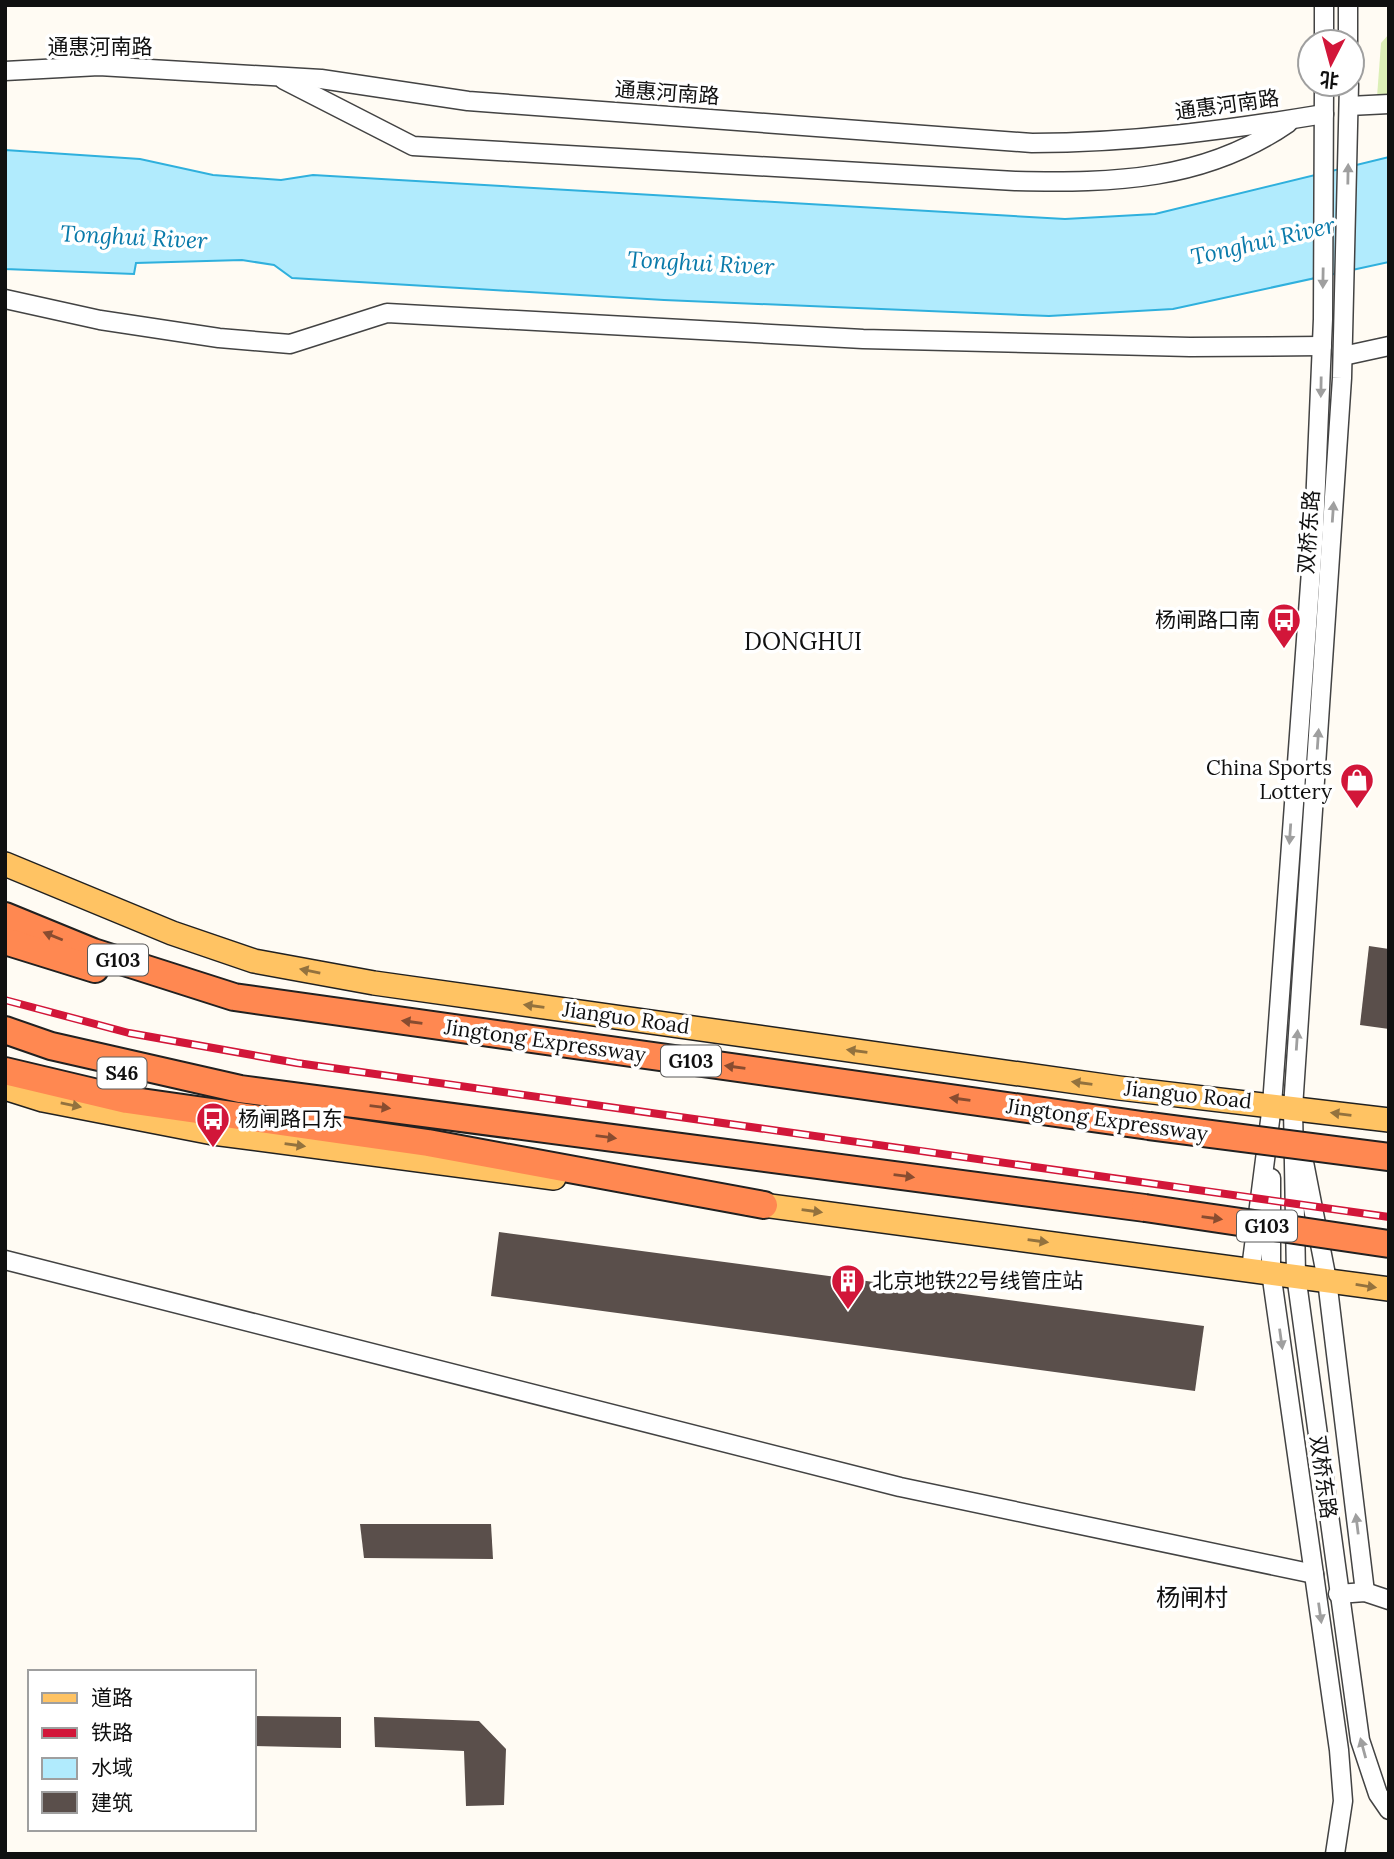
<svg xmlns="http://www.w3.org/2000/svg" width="1394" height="1859" font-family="Lora,'Noto Sans SC',serif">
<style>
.green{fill:#dcefb7}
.water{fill:#b1ebfd;stroke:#2fb0dd;stroke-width:2}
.building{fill:#5a4f4b}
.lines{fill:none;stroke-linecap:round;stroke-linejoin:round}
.minor-casing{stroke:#434343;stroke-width:21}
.major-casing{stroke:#212121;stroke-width:26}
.highway-casing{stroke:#212121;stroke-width:30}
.minor{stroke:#fff;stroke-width:18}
.major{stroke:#ffc363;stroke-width:23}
.highway{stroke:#ff8851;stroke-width:26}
.rail-casing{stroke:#d21639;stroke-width:8}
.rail{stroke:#fff;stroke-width:5;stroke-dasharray:16;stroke-linecap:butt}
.highway-bridge-casing{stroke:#212121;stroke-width:30;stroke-linecap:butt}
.highway-bridge{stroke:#ff8851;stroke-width:26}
.oneway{fill:#9f9f9f}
.oneway2{fill:#884c30}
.oneway3{fill:#93723e}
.labels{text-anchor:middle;stroke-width:7;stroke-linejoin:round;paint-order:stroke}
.shield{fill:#fff;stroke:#585858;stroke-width:2}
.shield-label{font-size:19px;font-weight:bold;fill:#101010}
.street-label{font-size:21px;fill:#101010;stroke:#fff}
.poi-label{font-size:21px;fill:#101010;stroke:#fff;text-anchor:end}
.water-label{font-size:23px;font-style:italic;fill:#097aaa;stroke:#fff}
.quarter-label{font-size:24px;fill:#101010;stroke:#fff}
</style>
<rect width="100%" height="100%" fill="#fffbf3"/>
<path class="green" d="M 1389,34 L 1389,97 L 1377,97 L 1381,43 Z"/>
<path class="water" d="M 5,150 L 140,159 L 213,175 L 281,180 L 313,175 L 1065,219 L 1155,214 L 1389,157 L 1389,262 L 1173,309 L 1049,316 L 664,300 L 292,278 L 274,265 L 242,260 L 136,263 L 134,274 L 5,269 Z"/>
<g class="building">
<path d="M 1369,946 L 1389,949 L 1389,1029 L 1360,1025 Z"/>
<path d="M 499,1232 L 1204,1326 L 1195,1391 L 491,1296 Z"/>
<path d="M 360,1524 L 491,1524 L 493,1559 L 364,1558 Z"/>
<path d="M 254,1716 L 341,1717 L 341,1748 L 254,1746 Z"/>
<path d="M 374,1717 L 479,1721 L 506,1749 L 504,1805 L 466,1806 L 464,1751 L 375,1747 Z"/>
</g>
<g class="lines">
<g class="minor-casing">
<g id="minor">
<path d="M 1324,5 L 1324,42"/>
<path d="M 1348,5 L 1348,42"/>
<path d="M 5,71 L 99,66 L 321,79 L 468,101 L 1032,143 C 1131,143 1227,130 1324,114"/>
<path d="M 284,80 L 413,146 L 1015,181 C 1114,183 1204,181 1288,123"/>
<path d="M 1349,84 L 1342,378 L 1293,1108 L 1296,1275 L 1360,1740 L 1378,1794 L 1389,1810"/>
<path d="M 1349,106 L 1389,104"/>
<path d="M 5,299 L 100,320 L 219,338 L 290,344 L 387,313 L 863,339 L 1190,347 L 1322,346"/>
<path d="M 1343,356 L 1389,346"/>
<path d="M 1302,1152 L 1327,1280 L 1365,1592"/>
<path d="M 1271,1178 L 1271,1272 L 1339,1750 L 1343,1801 L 1335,1854"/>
<path d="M 5,1260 L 900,1487 L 1314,1574"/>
<path d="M 1251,1269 L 1272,1105 L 1314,530 L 1323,319 L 1324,84"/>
<path d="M 1338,1594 L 1365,1592 L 1389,1600"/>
</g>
</g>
<g class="major-casing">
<g id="major">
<path d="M 5,864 L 172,933 L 254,961 L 374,983 L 1119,1088 L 1389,1120"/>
<path d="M 5,1088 L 43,1100 L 213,1133 L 554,1178"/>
<path d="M 748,1203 L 1389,1289"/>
</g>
</g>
<g class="highway-casing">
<g id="highway">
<path d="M 5,916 L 93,952 L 234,997 L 1149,1126"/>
<path d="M 5,941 L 95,969"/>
<path d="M 5,1030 L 51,1046 L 240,1089 L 1145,1208"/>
<path d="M 5,1071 L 127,1100 L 428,1143 L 764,1205"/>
</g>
</g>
<use href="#minor" class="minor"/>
<use href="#major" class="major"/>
<use href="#highway" class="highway"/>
<g class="rail-casing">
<path id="rail" d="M 5,1000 L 129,1033 L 297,1063 L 1389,1217"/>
</g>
<use href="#rail" class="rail"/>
<g class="highway-bridge-casing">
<g id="highway-bridge">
<path d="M 1149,1126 L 1389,1157"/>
<path d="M 1145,1208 L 1389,1244"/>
</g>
</g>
<use href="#highway-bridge" class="highway-bridge"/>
</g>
<defs><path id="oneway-solid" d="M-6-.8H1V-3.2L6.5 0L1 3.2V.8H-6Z" transform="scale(1.75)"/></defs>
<g class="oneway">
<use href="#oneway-solid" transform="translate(1348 174) rotate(-89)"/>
<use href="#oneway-solid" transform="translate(1323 278) rotate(91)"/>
<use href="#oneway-solid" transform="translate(1321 387) rotate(91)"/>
<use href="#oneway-solid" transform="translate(1333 512) rotate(-86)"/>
<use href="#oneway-solid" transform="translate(1318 739) rotate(-86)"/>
<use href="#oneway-solid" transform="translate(1290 834) rotate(94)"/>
<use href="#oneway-solid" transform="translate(1297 1040) rotate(-86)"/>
<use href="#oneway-solid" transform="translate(1281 1339) rotate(82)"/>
<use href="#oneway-solid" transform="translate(1357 1524) rotate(-97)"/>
<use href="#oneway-solid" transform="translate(1320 1613) rotate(82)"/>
<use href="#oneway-solid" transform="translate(1363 1748) rotate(-105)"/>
</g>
<g class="oneway2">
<use href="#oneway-solid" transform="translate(53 936) rotate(-158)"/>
<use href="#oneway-solid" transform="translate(412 1022) rotate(-172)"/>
<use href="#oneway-solid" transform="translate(735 1067) rotate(-172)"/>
<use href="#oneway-solid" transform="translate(960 1099) rotate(-172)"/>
<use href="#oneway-solid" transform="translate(380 1107) rotate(7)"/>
<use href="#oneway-solid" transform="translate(606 1137) rotate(7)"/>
<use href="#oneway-solid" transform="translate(904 1176) rotate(7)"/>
<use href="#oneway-solid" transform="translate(1212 1218) rotate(8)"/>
</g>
<g class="oneway3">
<use href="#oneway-solid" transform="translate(310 971) rotate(-169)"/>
<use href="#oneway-solid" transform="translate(534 1006) rotate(-172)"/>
<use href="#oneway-solid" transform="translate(857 1051) rotate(-172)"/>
<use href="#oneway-solid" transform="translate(1082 1083) rotate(-172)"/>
<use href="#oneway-solid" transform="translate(71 1105) rotate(11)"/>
<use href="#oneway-solid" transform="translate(1341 1114) rotate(-173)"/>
<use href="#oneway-solid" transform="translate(295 1145) rotate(8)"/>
<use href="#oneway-solid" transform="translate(812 1211) rotate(8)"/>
<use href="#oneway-solid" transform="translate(1038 1241) rotate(8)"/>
<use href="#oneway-solid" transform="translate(1366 1286) rotate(9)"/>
</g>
<defs>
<g id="bus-pin" transform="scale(1.75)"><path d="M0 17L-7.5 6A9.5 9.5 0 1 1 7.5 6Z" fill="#d21639" stroke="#fff"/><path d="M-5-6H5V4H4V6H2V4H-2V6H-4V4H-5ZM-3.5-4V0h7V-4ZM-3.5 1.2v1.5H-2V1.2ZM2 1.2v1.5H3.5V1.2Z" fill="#fff"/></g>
<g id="shop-pin" transform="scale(1.75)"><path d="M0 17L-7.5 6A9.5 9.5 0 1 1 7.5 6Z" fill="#d21639" stroke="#fff"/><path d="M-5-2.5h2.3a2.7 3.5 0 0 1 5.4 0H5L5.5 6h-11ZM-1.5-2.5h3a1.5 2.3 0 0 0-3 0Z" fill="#fff"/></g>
<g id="building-pin" transform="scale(1.75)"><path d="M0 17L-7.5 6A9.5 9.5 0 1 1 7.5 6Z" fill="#d21639" stroke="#fff"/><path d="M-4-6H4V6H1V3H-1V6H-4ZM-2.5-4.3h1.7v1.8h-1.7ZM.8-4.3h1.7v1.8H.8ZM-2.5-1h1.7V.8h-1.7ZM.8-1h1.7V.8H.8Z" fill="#fff"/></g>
</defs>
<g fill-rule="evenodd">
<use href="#bus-pin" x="1284" y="620"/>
<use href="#shop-pin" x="1357" y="780"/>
<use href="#bus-pin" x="213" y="1119"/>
<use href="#building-pin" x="848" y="1281"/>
</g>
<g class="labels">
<g class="shield">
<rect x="88" y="944.5" width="60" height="31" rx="5"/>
<rect x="661" y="1045.5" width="60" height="31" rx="5"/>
<rect x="97.5" y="1057.5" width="49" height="31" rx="5"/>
<rect x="1237" y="1210.5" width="60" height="31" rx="5"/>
</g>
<g class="shield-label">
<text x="118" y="967">G103</text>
<text x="691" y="1068">G103</text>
<text x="122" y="1080">S46</text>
<text x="1267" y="1233">G103</text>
</g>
<g class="street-label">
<text x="100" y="54">通惠河南路</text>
<text transform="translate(667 93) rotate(4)" y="7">通惠河南路</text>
<text transform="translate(1227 105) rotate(-8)" y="7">通惠河南路</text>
<text transform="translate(1309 532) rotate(-86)" y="7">双桥东路</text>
<text transform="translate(626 1018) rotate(8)" y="7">Jianguo Road</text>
<text transform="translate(545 1041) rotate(8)" y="7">Jingtong Expressway</text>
<text transform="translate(1188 1095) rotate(6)" y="7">Jianguo Road</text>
<text transform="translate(1107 1120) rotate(8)" y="7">Jingtong Expressway</text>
<text transform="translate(1323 1477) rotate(82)" y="7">双桥东路</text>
</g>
<g class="poi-label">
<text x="1260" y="627">杨闸路口南</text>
<text x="1332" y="775">China Sports<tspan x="1332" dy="24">Lottery</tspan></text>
<text x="238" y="1126" text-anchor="start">杨闸路口东</text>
<text x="872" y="1288" text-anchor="start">北京地铁22号线管庄站</text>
</g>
<g class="water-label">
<text transform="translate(134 237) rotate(3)" y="8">Tonghui River</text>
<text transform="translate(1263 241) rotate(-13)" y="8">Tonghui River</text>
<text transform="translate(701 263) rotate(3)" y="8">Tonghui River</text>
</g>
<g class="quarter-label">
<text x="803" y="650">DONGHUI</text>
<text x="1192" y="1606">杨闸村</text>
</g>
</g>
<rect width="1394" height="1859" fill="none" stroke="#101010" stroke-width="14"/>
<rect x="28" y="1670" width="228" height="161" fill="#ffffff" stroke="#9f9f9f" stroke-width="2"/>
<rect x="42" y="1693" width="35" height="10" fill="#ffc363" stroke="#9f9f9f" stroke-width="2"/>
<text x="91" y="1705" font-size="21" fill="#101010">道路</text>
<rect x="42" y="1728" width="35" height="10" fill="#d21639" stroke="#9f9f9f" stroke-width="2"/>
<text x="91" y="1740" font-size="21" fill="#101010">铁路</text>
<rect x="42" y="1758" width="35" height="21" fill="#b1ebfd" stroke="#9f9f9f" stroke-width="2"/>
<text x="91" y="1775" font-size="21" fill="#101010">水域</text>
<rect x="42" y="1792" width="35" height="21" fill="#5a4f4b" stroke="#9f9f9f" stroke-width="2"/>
<text x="91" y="1810" font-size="21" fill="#101010">建筑</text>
<g transform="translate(1331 63) rotate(186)"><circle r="33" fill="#ffffff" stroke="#9f9f9f" stroke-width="2"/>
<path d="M0-5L12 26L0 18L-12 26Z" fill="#d21639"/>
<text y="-10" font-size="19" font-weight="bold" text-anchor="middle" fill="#101010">北</text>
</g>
</svg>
